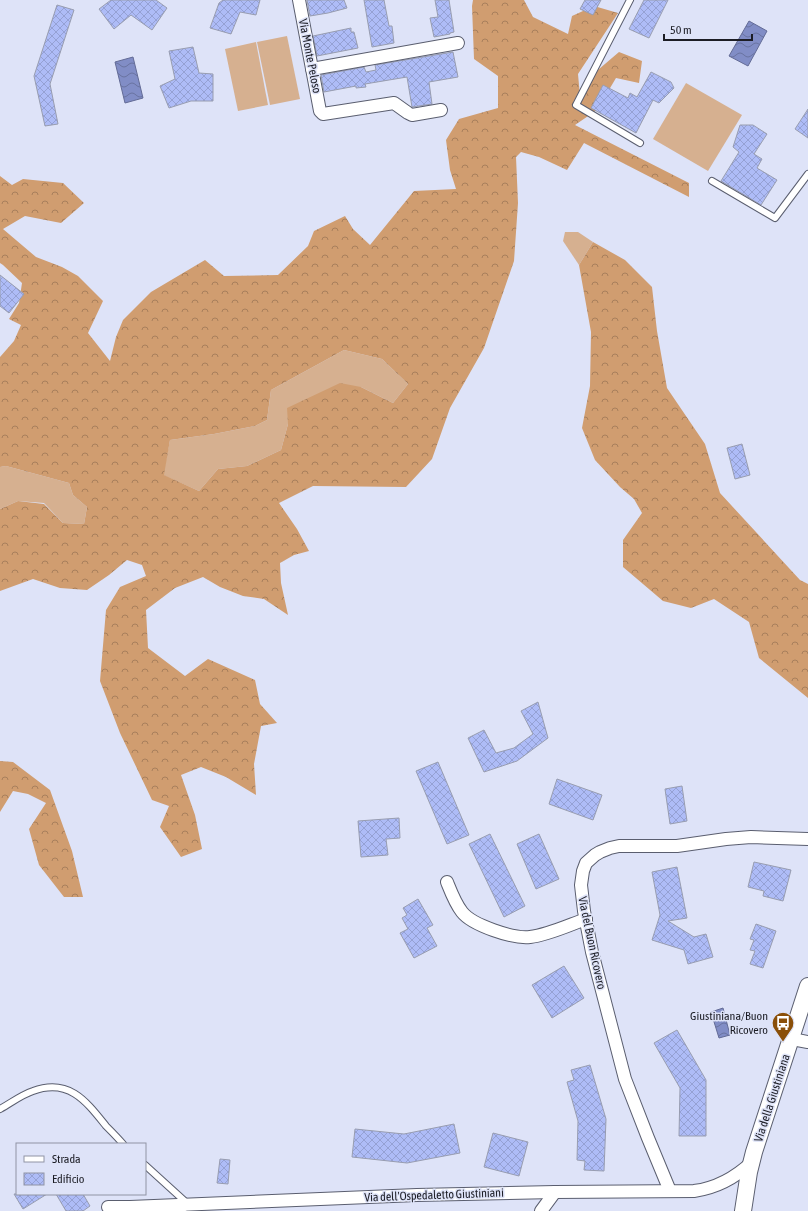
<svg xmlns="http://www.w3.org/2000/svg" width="808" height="1211" font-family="'Asap Condensed',sans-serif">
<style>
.grass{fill:#d6b090}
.forest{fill:url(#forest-crowns);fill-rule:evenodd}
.water{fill:url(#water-waves);stroke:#636b96}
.building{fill:url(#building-cross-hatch);stroke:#989db0}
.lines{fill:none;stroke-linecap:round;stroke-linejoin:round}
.service-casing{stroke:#5a5e6f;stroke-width:8}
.minor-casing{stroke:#5a5e6f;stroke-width:14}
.tertiary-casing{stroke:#5a5e6f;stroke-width:18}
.service{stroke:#fff;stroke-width:6}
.minor{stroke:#fff;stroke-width:12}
.tertiary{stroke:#fff;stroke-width:16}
.labels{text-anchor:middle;stroke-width:3;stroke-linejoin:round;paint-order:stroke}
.street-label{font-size:12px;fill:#1c1d25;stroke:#dee3f8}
.poi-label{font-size:12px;fill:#1c1d25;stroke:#dee3f8;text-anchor:end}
</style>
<defs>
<pattern id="forest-crowns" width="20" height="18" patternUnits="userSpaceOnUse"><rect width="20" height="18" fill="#d09d70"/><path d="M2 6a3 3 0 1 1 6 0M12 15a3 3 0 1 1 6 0" fill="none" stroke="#a87f5c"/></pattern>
<pattern id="water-waves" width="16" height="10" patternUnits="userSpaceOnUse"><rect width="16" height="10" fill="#818dc6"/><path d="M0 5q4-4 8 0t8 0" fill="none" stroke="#6973a1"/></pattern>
<pattern id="building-cross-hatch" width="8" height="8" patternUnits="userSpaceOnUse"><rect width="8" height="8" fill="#aebcf7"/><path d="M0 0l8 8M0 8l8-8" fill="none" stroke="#95a1d4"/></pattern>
</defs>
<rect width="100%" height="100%" fill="#dee3f8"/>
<g class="grass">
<path d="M 287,36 L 300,99 L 270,105 L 257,42 Z"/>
<path d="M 256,42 L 268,105 L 238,111 L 225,49 Z"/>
<path d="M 686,83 L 742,115 L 708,171 L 653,139 Z"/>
<path d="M 565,232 L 578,232 L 593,242 L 579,265 L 563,241 Z"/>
<path d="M 344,350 L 382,359 L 408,384 L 393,403 L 361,387 L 288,424 L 281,450 L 247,466 L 218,469 L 199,491 L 163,475 L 170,440 L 214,434 L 255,426 L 267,420 L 271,390 Z"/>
<path d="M 6,466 L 69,483 L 73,495 L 87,507 L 84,524 L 63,523 L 44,503 L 18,501 L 0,509 L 0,467 Z"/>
</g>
<g class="forest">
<path d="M 473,0 L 524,0 L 533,17 L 568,34 L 572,16 L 594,6 L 618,13 L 578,74 L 580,96 L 585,81 L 619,52 L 642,61 L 639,83 L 616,78 L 597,110 L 575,125 L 689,183 L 689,197 L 584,143 L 567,170 L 539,157 L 521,152 L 516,157 L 518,203 L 514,261 L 484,348 L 450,408 L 432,459 L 406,487 L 313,486 L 279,503 L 297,529 L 309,551 L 294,555 L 280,563 L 281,583 L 288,615 L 264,599 L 243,596 L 220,587 L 203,577 L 175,588 L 146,610 L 148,648 L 185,676 L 208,659 L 255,680 L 260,704 L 277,723 L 261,726 L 254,764 L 256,795 L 226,777 L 201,767 L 181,775 L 195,815 L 202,849 L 181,857 L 160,827 L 169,806 L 152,800 L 120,733 L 100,681 L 106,610 L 120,587 L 146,576 L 142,565 L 127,560 L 109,575 L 87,590 L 60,588 L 33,579 L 0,591 L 0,509 L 18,501 L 44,504 L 63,523 L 84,524 L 87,507 L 73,495 L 69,483 L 6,466 L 0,467 L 0,357 L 14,341 L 21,325 L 9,319 L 19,303 L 22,283 L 3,265 L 0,263 L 0,176 L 12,185 L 23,179 L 63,183 L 84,203 L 61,223 L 25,216 L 3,229 L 36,257 L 62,267 L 78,276 L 103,301 L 88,333 L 110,361 L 116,337 L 123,320 L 151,292 L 205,260 L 224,276 L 278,275 L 308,246 L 314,231 L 345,216 L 353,229 L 370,245 L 414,191 L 456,189 L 450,170 L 446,140 L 459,119 L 498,108 L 498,76 L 474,59 L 472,6 ZM 344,350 L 382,359 L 408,384 L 393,403 L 361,387 L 340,383 L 287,408 L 288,424 L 281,450 L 247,466 L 218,469 L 199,491 L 164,475 L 170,440 L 214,434 L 255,426 L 267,420 L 271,390 Z"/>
<path d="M 593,242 L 625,260 L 652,287 L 657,331 L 667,388 L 705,444 L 720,493 L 800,580 L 808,584 L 808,698 L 759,658 L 749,622 L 714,599 L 691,608 L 663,601 L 623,567 L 623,540 L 642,513 L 634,499 L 620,487 L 595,460 L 582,428 L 590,386 L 591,332 L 579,265 Z"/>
<path d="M 0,761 L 13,762 L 50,790 L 72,851 L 83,897 L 64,897 L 39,865 L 29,829 L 46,803 L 28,794 L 13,791 L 0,812 Z"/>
</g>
<g class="water">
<path d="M 749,21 L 767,31 L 748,66 L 729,56 Z"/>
<path d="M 133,57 L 143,98 L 125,103 L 115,62 Z"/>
<path d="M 723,1008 L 730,1035 L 719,1038 L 711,1012 Z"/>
</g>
<g class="building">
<path d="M 111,0 L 156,0 L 167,8 L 152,30 L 131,15 L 114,29 L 99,9 Z"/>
<path d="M 223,0 L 260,0 L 256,15 L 240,12 L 231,34 L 210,28 L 219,3 Z"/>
<path d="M 307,0 L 344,0 L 347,8 L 328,13 L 310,16 Z"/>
<path d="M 364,0 L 384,0 L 389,26 L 392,26 L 394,43 L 372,47 Z"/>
<path d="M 435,0 L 449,0 L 454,32 L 450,33 L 450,34 L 434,37 L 430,18 L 438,17 Z"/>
<path d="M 585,0 L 601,0 L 593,15 L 580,9 Z"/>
<path d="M 644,0 L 668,0 L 649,38 L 629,29 Z"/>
<path d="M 57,5 L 74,10 L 50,84 L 58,124 L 45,126 L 34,76 Z"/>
<path d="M 351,28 L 351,32 L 354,32 L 358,48 L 317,56 L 313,36 Z"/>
<path d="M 193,47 L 199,73 L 213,74 L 213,101 L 191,101 L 169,108 L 160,86 L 175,79 L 169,51 Z"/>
<path d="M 453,52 L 458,77 L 429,82 L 432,104 L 412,107 L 407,77 L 365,84 L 366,87 L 356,88 L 356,86 L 324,92 L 321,75 L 364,67 L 366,72 L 376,70 L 375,65 Z"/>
<path d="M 651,72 L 671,82 L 674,88 L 659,103 L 653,100 L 636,133 L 591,108 L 603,85 L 628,98 L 630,93 L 637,97 Z"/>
<path d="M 808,109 L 808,138 L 795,129 Z"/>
<path d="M 740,125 L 753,125 L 767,134 L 754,154 L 762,159 L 757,168 L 777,180 L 761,205 L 721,181 L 739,152 L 733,147 Z"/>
<path d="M 0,275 L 24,294 L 9,313 L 0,306 Z"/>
<path d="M 742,444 L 750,475 L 735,479 L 727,448 Z"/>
<path d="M 538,702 L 548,738 L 517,761 L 484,772 L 468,738 L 484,730 L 496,753 L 514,748 L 533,734 L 521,711 Z"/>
<path d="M 438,762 L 469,835 L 447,844 L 416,771 Z"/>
<path d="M 557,779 L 602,795 L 593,820 L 549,804 Z"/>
<path d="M 682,786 L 687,821 L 670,824 L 665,789 Z"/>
<path d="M 399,818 L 400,838 L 386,839 L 388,855 L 361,857 L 358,821 Z"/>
<path d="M 490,834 L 525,906 L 504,917 L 469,844 Z"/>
<path d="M 539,834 L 559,879 L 536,889 L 517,844 Z"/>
<path d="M 754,862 L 791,870 L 783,901 L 763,896 L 764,891 L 748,887 Z"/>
<path d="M 677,867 L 687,918 L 668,921 L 694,937 L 706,934 L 713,957 L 688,964 L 684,950 L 652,940 L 660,915 L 652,872 Z"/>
<path d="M 418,899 L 433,925 L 427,928 L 437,946 L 414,958 L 400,933 L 408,929 L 402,918 L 407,915 L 403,908 Z"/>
<path d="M 756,924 L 776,931 L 763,968 L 750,964 L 755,951 L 750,950 L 754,940 L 750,939 Z"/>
<path d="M 564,966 L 584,998 L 552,1018 L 532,985 Z"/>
<path d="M 677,1030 L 706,1080 L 706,1136 L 679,1136 L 680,1088 L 654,1043 Z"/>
<path d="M 590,1065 L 606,1119 L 604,1171 L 584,1170 L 585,1161 L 577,1160 L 578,1121 L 567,1082 L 574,1080 L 571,1070 Z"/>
<path d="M 454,1124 L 460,1153 L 407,1163 L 352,1157 L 355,1129 L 404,1134 Z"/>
<path d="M 493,1133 L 528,1142 L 519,1176 L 484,1167 Z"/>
<path d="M 220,1159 L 230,1160 L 228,1184 L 217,1183 Z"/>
<path d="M 14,1194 L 47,1194 L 23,1209 Z"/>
<path d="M 56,1194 L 83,1194 L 90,1206 L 83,1211 L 66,1211 Z"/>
</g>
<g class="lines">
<g class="service-casing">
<g id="service">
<path d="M 630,0 L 576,105 L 640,143"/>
<path d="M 712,181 L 775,218 L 808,174"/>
<path d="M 0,1109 C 11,1103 21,1095 33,1091 C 69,1078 86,1101 106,1126 C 112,1132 118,1138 123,1144"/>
<path d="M 145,1165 L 189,1205 L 180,1211"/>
</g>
</g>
<g class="minor-casing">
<g id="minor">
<path d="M 299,0 L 320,111 L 323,114 L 394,103 L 408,113 L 412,115 L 441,110"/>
<path d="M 312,69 L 458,43"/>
<path d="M 447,882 C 451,892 455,903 462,912 C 472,925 513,939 530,937 C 548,935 569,925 586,919"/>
<path d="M 792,1039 L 808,1042"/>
<path d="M 670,1191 L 648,1138 L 625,1079 L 592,952 L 584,911 L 581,885 L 583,871 L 586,863 L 595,855 L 600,852 L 610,848 L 619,846 L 677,846 L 726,839 L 751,837 L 808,839"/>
<path d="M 108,1207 L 130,1207 L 417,1195 L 555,1192 L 694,1191 C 717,1188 735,1178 752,1162"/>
<path d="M 541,1211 L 555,1192"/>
</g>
</g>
<g class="tertiary-casing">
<path id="tertiary" d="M 743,1211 L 749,1172 L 754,1152 L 808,986"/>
</g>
<use href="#service" class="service"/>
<use href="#minor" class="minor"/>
<use href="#tertiary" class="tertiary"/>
</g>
<defs>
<g id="bus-pin" transform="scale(1.15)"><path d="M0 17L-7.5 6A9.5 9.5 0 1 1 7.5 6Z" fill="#8a4f09" stroke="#dee3f8"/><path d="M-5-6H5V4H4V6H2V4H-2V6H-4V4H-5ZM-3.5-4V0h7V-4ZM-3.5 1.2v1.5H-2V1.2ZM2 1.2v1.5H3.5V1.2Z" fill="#fff"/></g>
</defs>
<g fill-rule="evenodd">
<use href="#bus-pin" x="783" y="1023"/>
</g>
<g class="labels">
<g class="street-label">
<text transform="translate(310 56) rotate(79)" y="4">Via Monte Peloso</text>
<text transform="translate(592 943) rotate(78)" y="4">Via del Buon Ricovero</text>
<text transform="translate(772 1098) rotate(-72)" y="4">Via della Giustiniana</text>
<text transform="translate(434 1195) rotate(-2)" y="4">Via dell'Ospedaletto Giustiniani</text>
</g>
<g class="poi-label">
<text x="768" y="1020">Giustiniana/Buon<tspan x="768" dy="14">Ricovero</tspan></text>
</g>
</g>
<rect x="16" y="1143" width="130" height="52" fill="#dee3f8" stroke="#9094a4"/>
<rect x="24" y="1156" width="20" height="6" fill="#ffffff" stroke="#9094a4"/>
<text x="52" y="1163" font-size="12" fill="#1c1d25">Strada</text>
<rect x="24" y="1173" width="20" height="12" fill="url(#building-cross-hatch)" stroke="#9094a4"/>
<text x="52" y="1183" font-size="12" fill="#1c1d25">Edificio</text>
<path d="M664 34v6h88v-6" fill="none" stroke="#1c1d25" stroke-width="2"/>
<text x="670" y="34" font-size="12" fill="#1c1d25" stroke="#dee3f8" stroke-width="3" paint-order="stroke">50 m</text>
</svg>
